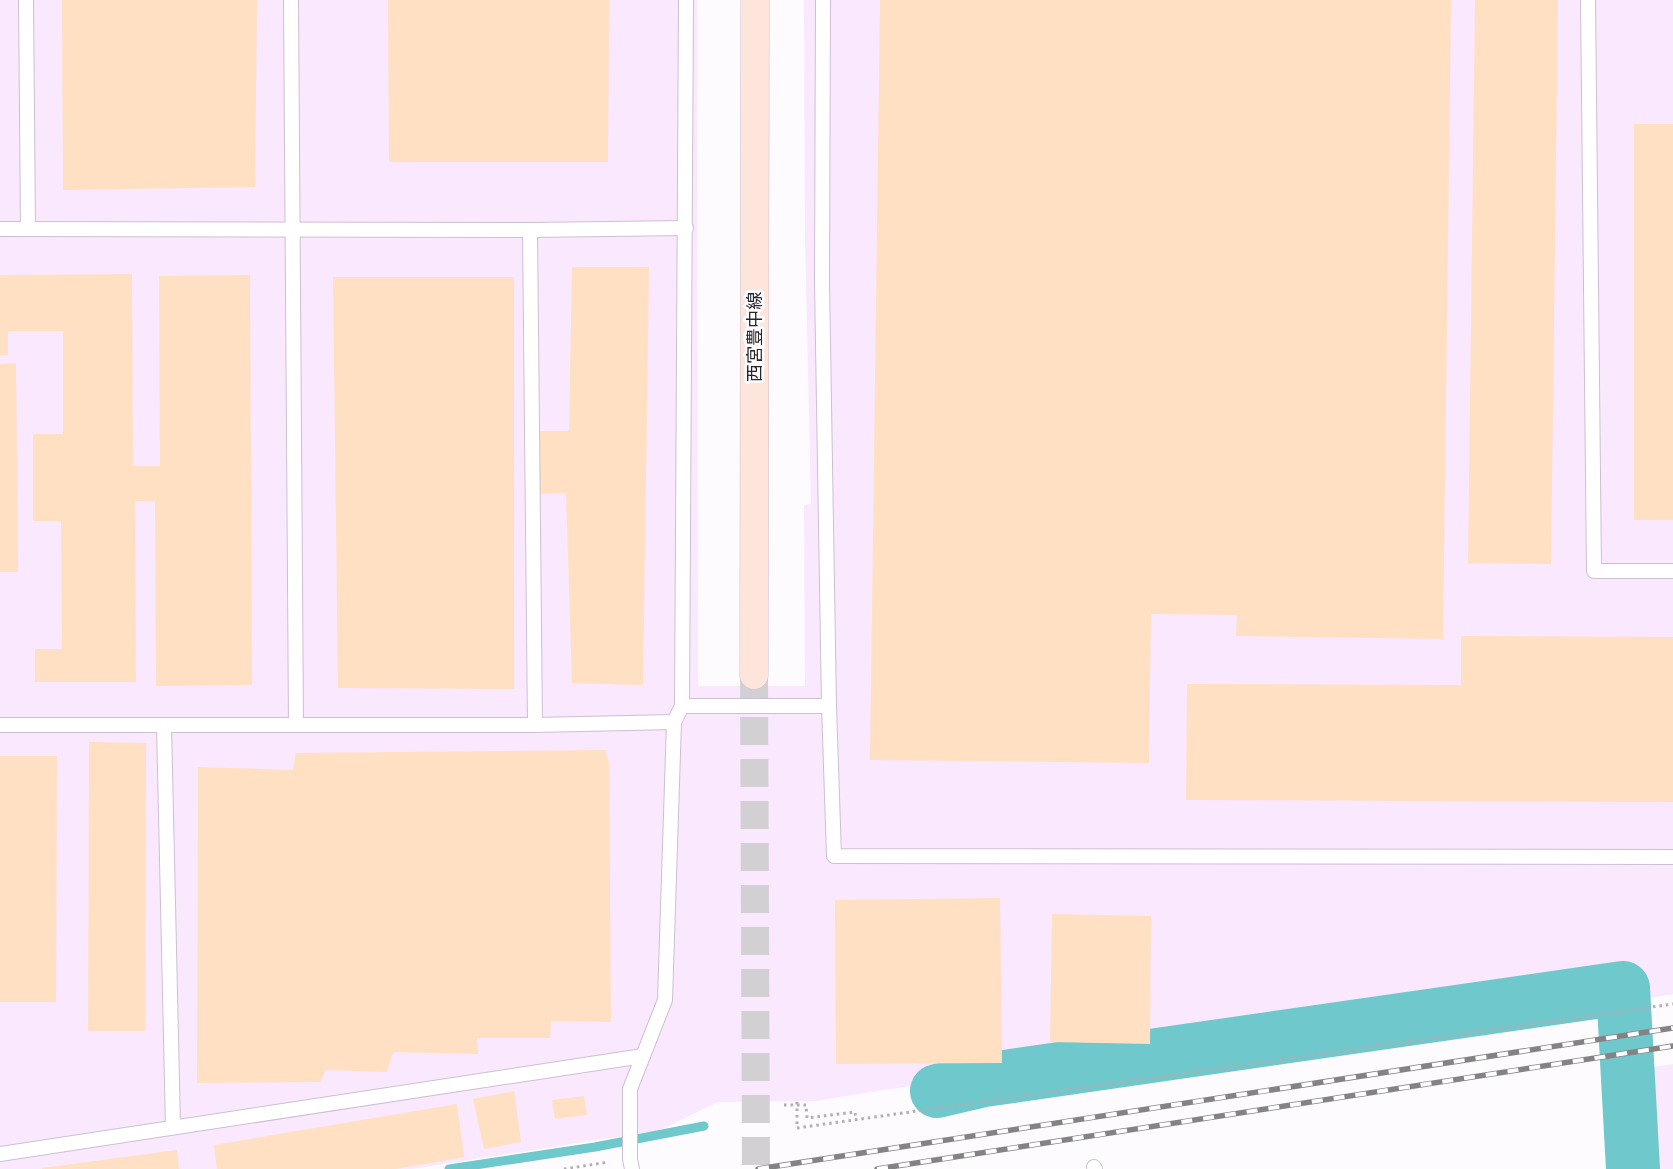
<svg xmlns="http://www.w3.org/2000/svg" width="1673" height="1169" font-family="Quicksand,'Noto Sans JP',sans-serif">
<style>
.built{fill:#fae8fe}
.lines{fill:none;stroke-linecap:round;stroke-linejoin:round}
.stream{stroke:#6fc8cb;stroke-width:9}
.river{stroke:#6fc8cb;stroke-width:54}
.building{fill:#ffe0c3}
.secondary-tunnel{stroke:#d3d0d4;stroke-width:28;stroke-dasharray:28 14;stroke-linecap:butt}
.lane-casing{stroke:#ccc0cf;stroke-width:16}
.secondary-casing{stroke:#ccc0cf;stroke-width:29}
.path{stroke:#b1aeb2;stroke-width:3;stroke-dasharray:2.5 4;stroke-linecap:butt}
.lane{stroke:#fff;stroke-width:14}
.secondary{stroke:#fde5dc;stroke-width:28}
.rail-casing{stroke:#858286;stroke-width:5.5}
.rail{stroke:#fff;stroke-width:4;stroke-dasharray:11;stroke-linecap:butt}
.labels{text-anchor:middle;stroke-width:5;stroke-linejoin:round;paint-order:stroke}
.street-label{font-size:18px;fill:#29252b;stroke:#fff}
</style>
<rect width="100%" height="100%" fill="#fdfbfe"/>
<g class="built">
<path d="M 0,0 L 697,0 L 698,686 L 805,686 L 804,505 L 811,504 L 805,240 L 804,0 L 1673,0 L 1673,994 L 1643,999 L 1635,997 L 1623,974 L 815,1101 L 718,1102 L 660,1130 L 412,1169 L 0,1169 Z"/>
<path d="M 1673,1064 L 1673,1169 L 1641,1169 L 1636,1082 L 1640,1069 Z"/>
</g>
<g class="lines">
<path class="stream" d="M 449,1169 L 595,1147 L 704,1126"/>
<path class="river" d="M 937,1091 L 984,1080 L 1623,988 L 1633,1169"/>
</g>
<g class="building">
<path d="M 62,0 L 257,0 L 255,187 L 63,190 Z"/>
<path d="M 388,0 L 609,0 L 608,162 L 389,162 Z"/>
<path d="M 880,0 L 1451,0 L 1443,639 L 1236,636 L 1237,615 L 1151,614 L 1149,763 L 870,760 Z"/>
<path d="M 1475,0 L 1558,0 L 1551,564 L 1468,563 Z"/>
<rect x="1634" y="124" width="39" height="396"/>
<path d="M 572,267 L 649,267 L 643,685 L 572,683 L 566,493 L 537,494 L 538,431 L 569,431 Z"/>
<path d="M 132,274 L 133,466 L 160,466 L 159,276 L 250,275 L 252,685 L 156,686 L 155,501 L 135,501 L 136,682 L 35,682 L 35,649 L 62,649 L 61,521 L 33,521 L 33,434 L 63,434 L 63,331 L 8,331 L 8,355 L 0,355 L 0,275 Z"/>
<path d="M 333,277 L 514,277 L 514,689 L 338,688 Z"/>
<path d="M 16,363 L 18,572 L 0,572 L 0,364 Z"/>
<path d="M 1461,636 L 1673,637 L 1673,802 L 1186,800 L 1187,684 L 1461,685 Z"/>
<path d="M 89,742 L 146,743 L 145,1031 L 88,1031 Z"/>
<path d="M 605,750 L 609,763 L 611,1022 L 551,1021 L 550,1038 L 477,1038 L 478,1054 L 393,1052 L 387,1072 L 326,1070 L 320,1082 L 197,1083 L 198,767 L 293,770 L 296,753 Z"/>
<path d="M 0,756 L 57,756 L 56,1002 L 0,1002 Z"/>
<path d="M 1000,898 L 1002,1063 L 836,1064 L 835,900 Z"/>
<path d="M 1052,914 L 1151,916 L 1150,1044 L 1050,1042 Z"/>
<path d="M 514,1091 L 521,1142 L 484,1149 L 473,1099 Z"/>
<path d="M 584,1096 L 587,1115 L 555,1119 L 552,1100 Z"/>
<path d="M 457,1104 L 464,1157 L 396,1169 L 217,1169 L 214,1145 Z"/>
<path d="M 177,1150 L 179,1169 L 42,1169 L 42,1168 Z"/>
</g>
<g class="lines">
<path class="secondary-tunnel" d="M 754,675 L 756,1169"/>
<g class="lane-casing">
<g id="lane">
<path d="M 26,0 L 28,229"/>
<path d="M 291,0 L 296,725"/>
<path d="M 1588,0 L 1594,571 L 1673,571"/>
<path d="M 0,229 L 530,230 L 686,228"/>
<path d="M 530,230 L 535,725"/>
<path d="M 682,706 L 829,706 L 822,283 L 823,0"/>
<path d="M 829,706 L 834,856 L 1673,857"/>
<path d="M 0,725 L 535,725 L 674,722"/>
<path d="M 164,725 L 173,1127"/>
<path d="M 0,1154 L 643,1056"/>
<path d="M 1094,1167 L 1095,1169"/>
<path d="M 632,1169 L 630,1159 L 630,1089 L 665,1000 L 674,722 L 682,706 L 686,0"/>
</g>
</g>
<g class="secondary-casing">
<path id="secondary" d="M 754,675 L 755,0"/>
</g>
<g class="path">
<path d="M 797,1102 L 797,1128 L 1673,1004"/>
<path d="M 784,1105 L 806,1105 L 807,1118 L 855,1112 L 856,1120"/>
<path d="M 564,1169 L 609,1162"/>
</g>
<use href="#lane" class="lane"/>
<use href="#secondary" class="secondary"/>
<g class="rail-casing">
<g id="rail">
<path d="M 758,1169 L 1673,1028"/>
<path d="M 877,1169 L 1673,1046"/>
</g>
</g>
<use href="#rail" class="rail"/>
</g>
<g class="labels">
<g class="street-label">
<text transform="translate(755 337) rotate(-90)" y="6">西宮豊中線</text>
</g>
</g>
</svg>
